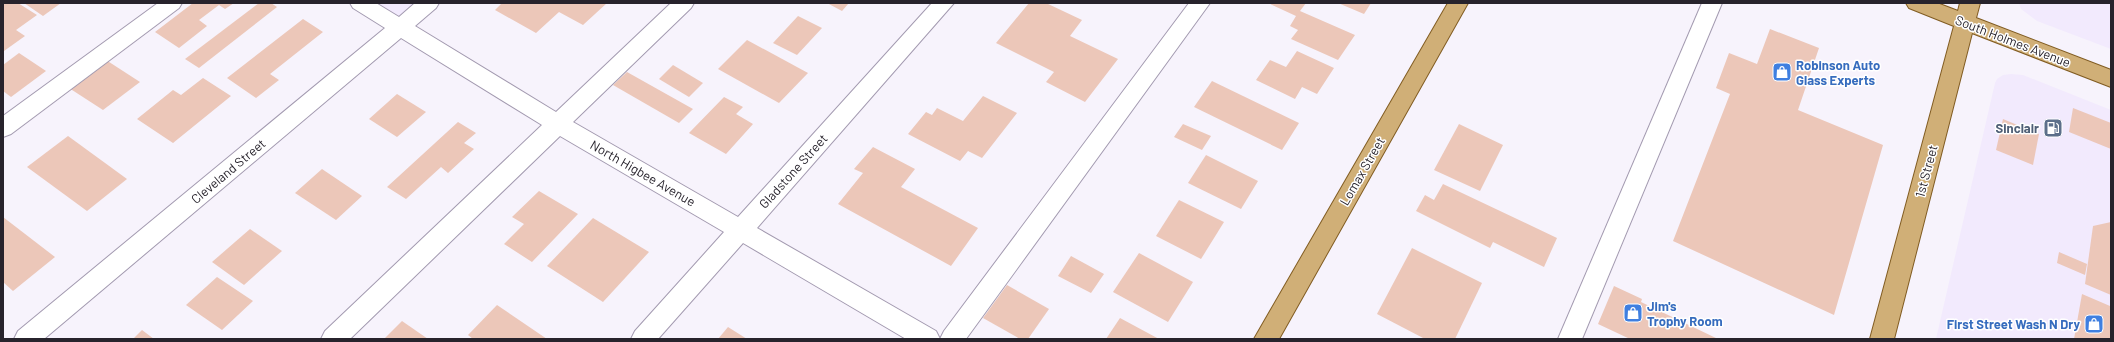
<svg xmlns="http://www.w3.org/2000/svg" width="2114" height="342" font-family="Barlow,sans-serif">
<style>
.built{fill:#f2eafd}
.building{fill:#ecc7b9}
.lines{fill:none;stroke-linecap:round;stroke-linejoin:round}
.minor-casing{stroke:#a39ab0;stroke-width:2}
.major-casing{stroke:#815c22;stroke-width:2}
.minor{fill:#fff;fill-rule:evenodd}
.major{fill:#d0af77;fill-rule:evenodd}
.labels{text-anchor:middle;stroke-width:3;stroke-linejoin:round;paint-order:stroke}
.street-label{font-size:13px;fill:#27232c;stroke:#fff}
.shop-label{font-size:13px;font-weight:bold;fill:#366cbe;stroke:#fff;text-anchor:start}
.service-label{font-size:13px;font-weight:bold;fill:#4e5e75;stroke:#fff;text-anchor:end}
</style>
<rect width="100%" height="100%" fill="#f7f3fc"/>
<g class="built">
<path d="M 360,3 L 429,3 L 400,27 Z"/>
<path d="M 2019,3 L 2111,3 L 2111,49 L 2037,21 L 2021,9 Z"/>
<path d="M 2011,74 L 2023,75 L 2111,110 L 2111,339 L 1936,339 L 1995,83 L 1997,79 L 2003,75 Z"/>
</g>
<g class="building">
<path d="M 3,3 L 18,3 L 37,15 L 16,30 L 25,36 L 4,51 Z"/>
<path d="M 24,3 L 61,3 L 43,16 Z"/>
<path d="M 193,3 L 234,3 L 225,9 L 219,5 L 199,20 L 207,26 L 179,48 L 155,32 Z"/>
<path d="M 259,3 L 271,3 L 277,7 L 199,68 L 185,59 Z"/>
<path d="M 502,3 L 560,4 L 607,3 L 583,25 L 559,12 L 536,33 L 495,10 Z"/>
<path d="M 827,3 L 849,3 L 842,11 Z"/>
<path d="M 1029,3 L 1046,3 L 1082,20 L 1070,36 L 1118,59 L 1085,102 L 1046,82 L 1054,72 L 996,43 Z"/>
<path d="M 1268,3 L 1306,3 L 1300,11 L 1355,35 L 1338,60 L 1291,39 L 1298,30 L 1290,26 L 1296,16 Z"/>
<path d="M 1338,3 L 1371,3 L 1364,14 Z"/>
<path d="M 798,16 L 822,28 L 797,55 L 773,43 Z"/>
<path d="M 303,19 L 323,32 L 270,74 L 279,80 L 256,98 L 227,78 Z"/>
<path d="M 1770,29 L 1819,48 L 1798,110 L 1883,145 L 1834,315 L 1673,241 L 1730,94 L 1716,88 L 1729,53 L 1757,64 Z"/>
<path d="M 747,40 L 808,73 L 779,103 L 718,69 Z"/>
<path d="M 1297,51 L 1334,68 L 1317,94 L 1302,87 L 1295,99 L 1256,80 L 1270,60 L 1286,67 Z"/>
<path d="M 19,53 L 46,71 L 11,97 L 3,91 L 3,65 Z"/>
<path d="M 106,60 L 140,82 L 103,110 L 69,88 Z"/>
<path d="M 673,65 L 703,83 L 689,97 L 659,79 Z"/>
<path d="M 627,72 L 693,109 L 679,123 L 613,85 Z"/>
<path d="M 203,78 L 231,96 L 173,143 L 137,119 L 173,90 L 181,95 Z"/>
<path d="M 1212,81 L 1299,123 L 1282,150 L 1194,107 Z"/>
<path d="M 397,94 L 426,112 L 397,137 L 369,119 Z"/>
<path d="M 983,96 L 1017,113 L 982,158 L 968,151 L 960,161 L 908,134 L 926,112 L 932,115 L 937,108 L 963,121 Z"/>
<path d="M 724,97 L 743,107 L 736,114 L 753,124 L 726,154 L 689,133 Z"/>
<path d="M 2073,108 L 2111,123 L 2111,149 L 2069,132 Z"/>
<path d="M 2003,119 L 2039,134 L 2033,165 L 1996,150 Z"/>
<path d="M 458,122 L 476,133 L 464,143 L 474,149 L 448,173 L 441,167 L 406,199 L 387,187 Z"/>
<path d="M 1183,124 L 1211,136 L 1202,150 L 1174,137 Z"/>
<path d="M 1459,124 L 1503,145 L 1480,191 L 1434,170 Z"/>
<path d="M 68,136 L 127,179 L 87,211 L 27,167 Z"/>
<path d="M 873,147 L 915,169 L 901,187 L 978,228 L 951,266 L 838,204 L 863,173 L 854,169 Z"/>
<path d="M 1206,155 L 1258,181 L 1241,209 L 1188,183 Z"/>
<path d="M 322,169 L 362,196 L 336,220 L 295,193 Z"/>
<path d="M 1443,184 L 1557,238 L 1544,267 L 1493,242 L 1490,248 L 1416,211 L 1425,195 L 1434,200 Z"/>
<path d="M 539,191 L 578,214 L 532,262 L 504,244 L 524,224 L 512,217 Z"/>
<path d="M 1179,200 L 1224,222 L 1201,259 L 1156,236 Z"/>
<path d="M 3,217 L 55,257 L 13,291 L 3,282 Z"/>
<path d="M 593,218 L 649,252 L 603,302 L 547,266 Z"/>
<path d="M 2111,222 L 2111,295 L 2085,284 L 2093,226 Z"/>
<path d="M 250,229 L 282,251 L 244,285 L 212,262 Z"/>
<path d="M 1412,248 L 1482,283 L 1455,339 L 1425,339 L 1377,314 Z"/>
<path d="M 2059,252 L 2087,264 L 2085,275 L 2057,263 Z"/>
<path d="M 1139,253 L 1193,282 L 1168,322 L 1113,292 Z"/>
<path d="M 1071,256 L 1104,274 L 1091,293 L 1058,276 Z"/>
<path d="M 217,277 L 253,301 L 222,330 L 186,305 Z"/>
<path d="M 1007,285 L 1049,309 L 1028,339 L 1020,339 L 983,318 Z"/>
<path d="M 1614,286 L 1642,299 L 1641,302 L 1718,339 L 1630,339 L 1598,324 Z"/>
<path d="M 2082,294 L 2110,306 L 2111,339 L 2074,339 Z"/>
<path d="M 497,305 L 547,339 L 473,339 L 468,335 Z"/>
<path d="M 1120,318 L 1159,339 L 1106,339 Z"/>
<path d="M 402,321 L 428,339 L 384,339 Z"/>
<path d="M 728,327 L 747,339 L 718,339 Z"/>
<path d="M 142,330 L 154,339 L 133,339 Z"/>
</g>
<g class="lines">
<g class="minor-casing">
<g id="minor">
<path d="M 158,3 L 182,3 L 179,8 L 11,134 L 3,137 L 3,116 Z"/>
<path d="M 350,3 L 376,3 L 399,17 L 415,3 L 439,3 L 436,8 L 415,26 L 556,112 L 671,3 L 694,3 L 691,8 L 573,122 L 738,217 L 932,3 L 954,3 L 757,228 L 936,331 L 940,339 L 944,331 L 1189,3 L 1210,3 L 966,339 L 906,339 L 743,243 L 658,339 L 631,339 L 635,331 L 724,232 L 560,136 L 350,339 L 321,339 L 325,331 L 542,125 L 401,38 L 44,339 L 14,339 L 18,331 L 385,28 L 353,8 Z"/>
<path d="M 1702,3 L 1722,3 L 1582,339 L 1558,339 Z"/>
</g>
</g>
<g class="major-casing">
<g id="major">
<path d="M 1448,3 L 1468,3 L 1279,339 L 1254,339 Z"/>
<path d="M 1906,3 L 1937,3 L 1958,11 L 1960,3 L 1980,3 L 1976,18 L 2111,70 L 2111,87 L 1972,33 L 1894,339 L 1870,339 L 1954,26 L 1909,8 Z"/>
</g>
</g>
<use href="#minor" class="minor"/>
<use href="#major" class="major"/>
</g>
<defs>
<g id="shop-square" transform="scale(1)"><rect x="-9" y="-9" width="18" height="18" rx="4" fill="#3f7fe0" stroke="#fff"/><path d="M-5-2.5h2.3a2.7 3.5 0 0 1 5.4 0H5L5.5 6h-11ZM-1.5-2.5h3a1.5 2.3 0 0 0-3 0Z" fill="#fff"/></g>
<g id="fuel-square" transform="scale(1)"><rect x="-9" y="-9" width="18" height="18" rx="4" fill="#5c6f8a" stroke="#fff"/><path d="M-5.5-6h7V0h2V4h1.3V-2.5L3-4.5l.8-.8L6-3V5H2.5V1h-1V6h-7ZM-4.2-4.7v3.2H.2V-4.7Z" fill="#fff"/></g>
</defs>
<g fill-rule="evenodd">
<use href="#shop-square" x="1782" y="72"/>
<use href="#fuel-square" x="2053" y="128"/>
<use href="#shop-square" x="1633" y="313"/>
<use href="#shop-square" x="2094" y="324"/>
</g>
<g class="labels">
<g class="street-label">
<text transform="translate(2013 41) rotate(21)" y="5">South Holmes Avenue</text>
<text transform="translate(228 171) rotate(-40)" y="5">Cleveland Street</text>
<text transform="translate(793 171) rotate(-48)" y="5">Gladstone Street</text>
<text transform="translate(1362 171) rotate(-60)" y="5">Lomax Street</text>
<text transform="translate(1926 171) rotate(-75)" y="5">1st Street</text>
<text transform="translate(643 173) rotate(30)" y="5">North Higbee Avenue</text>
</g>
<g class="shop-label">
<text x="1796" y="70">Robinson Auto<tspan x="1796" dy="15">Glass Experts</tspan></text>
<text x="1647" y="311">Jim's<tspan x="1647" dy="15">Trophy Room</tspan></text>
<text x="2080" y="329" text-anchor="end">First Street Wash N Dry</text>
</g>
<g class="service-label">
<text x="2039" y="133">Sinclair</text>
</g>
</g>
<rect width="2114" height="342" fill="none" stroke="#27232c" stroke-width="8"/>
</svg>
